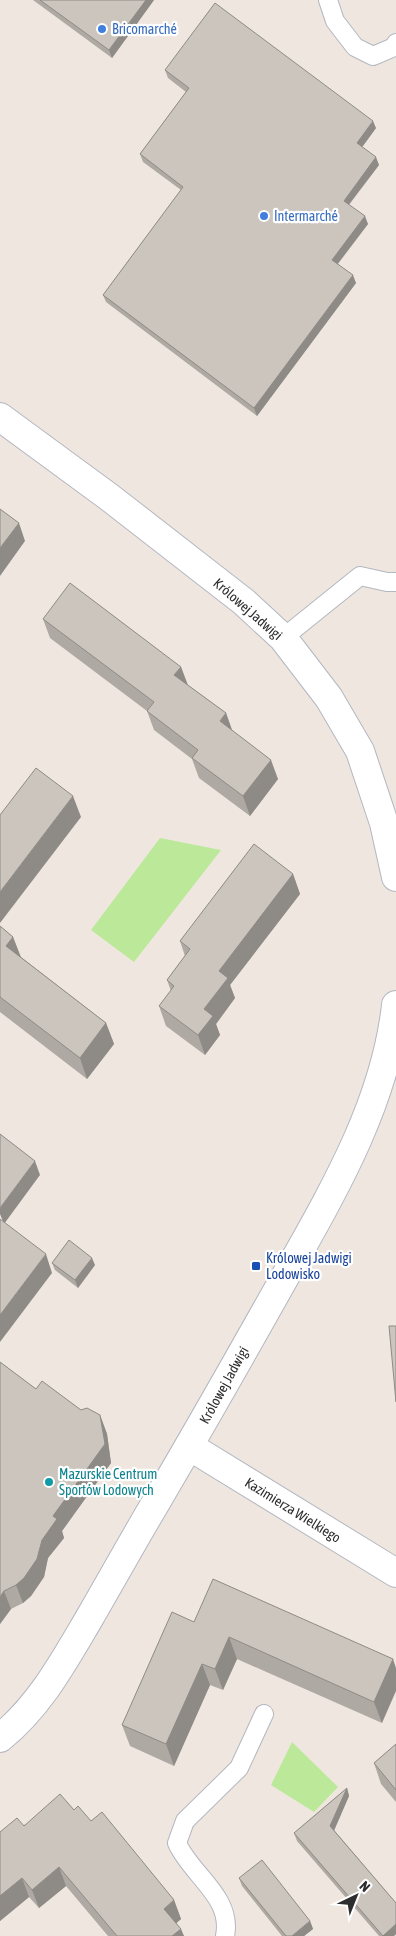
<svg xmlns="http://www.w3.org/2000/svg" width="396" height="1936" font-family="'Asap Condensed',sans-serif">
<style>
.green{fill:#bce999}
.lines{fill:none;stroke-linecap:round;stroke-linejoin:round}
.lane-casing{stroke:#b3b7c1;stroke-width:20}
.street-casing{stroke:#b3b7c1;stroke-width:30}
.lane{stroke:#fff;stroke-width:18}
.street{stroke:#fff;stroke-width:28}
.wall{fill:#afa9a3}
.shaded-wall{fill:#8e8a85}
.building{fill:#cbc5be;stroke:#8e8a85}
.shop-dot{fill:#3f7fe0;stroke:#fff;stroke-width:2}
.transit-dot{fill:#1a4fb4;stroke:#fff;stroke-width:2}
.culture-dot{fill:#0f9aa8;stroke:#fff;stroke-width:2}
.labels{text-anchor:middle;stroke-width:4.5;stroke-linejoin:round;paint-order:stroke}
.shop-label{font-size:14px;fill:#366cbe;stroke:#fff;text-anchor:start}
.street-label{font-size:14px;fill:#2d2d2d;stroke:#fff}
.transit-label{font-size:14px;fill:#164399;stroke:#fff;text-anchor:start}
.culture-label{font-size:14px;fill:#0d838f;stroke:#fff;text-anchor:start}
</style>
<rect width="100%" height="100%" fill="#efe7df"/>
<g class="green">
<path d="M 160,838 L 221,850 L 134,962 L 91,930 Z"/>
<path d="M 292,1742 L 338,1787 L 314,1812 L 271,1785 Z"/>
</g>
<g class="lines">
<g class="lane-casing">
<g id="lane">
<path d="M 328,0 L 335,21 L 355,47 L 373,56 L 394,47 L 396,43"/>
<path d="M 283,638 L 360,576 L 387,582 L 396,582"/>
<path d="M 225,1936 C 233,1897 191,1875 177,1843 L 185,1821 L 239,1768 L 264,1714"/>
</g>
</g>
<g class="street-casing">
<g id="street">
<path d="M 0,417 L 109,497 L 244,602 L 283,638 L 329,698 L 360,751 L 384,823 L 396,877"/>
<path d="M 189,1446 L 396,1573"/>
<path d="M 0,1738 C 40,1706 64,1661 90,1617 C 112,1579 133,1541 155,1504 C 198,1431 240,1357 281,1284 C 330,1197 385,1106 396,1005"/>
</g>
</g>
<use href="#lane" class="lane"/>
<use href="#street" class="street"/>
</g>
<g class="wall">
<path d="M 33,0 L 154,0 L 112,58 Z"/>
<path d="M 165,70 L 376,128 L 362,147 L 379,165 L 349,205 L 368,224 L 338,264 L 356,283 L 257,416 L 106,302 L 103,295 L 181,190 L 143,162 L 140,154 L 186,92 L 168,78 Z"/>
<path d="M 43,619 L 181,667 L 188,685 L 226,713 L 232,730 L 278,779 L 250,816 L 199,778 L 192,759 L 154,730 L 147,711 L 50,638 Z"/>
<path d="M 293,874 L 300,894 L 230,985 L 235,998 L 216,1024 L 220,1035 L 205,1055 L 166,1026 L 159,1006 L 171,991 L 167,980 L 185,956 L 180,941 Z"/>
<path d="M 0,926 L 13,937 L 21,957 L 106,1023 L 114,1044 L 87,1079 L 0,1012 Z"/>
<path d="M 52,1263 L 95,1265 L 78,1288 L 55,1270 Z"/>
<path d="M 0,1362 L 36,1389 L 81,1410 L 100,1415 L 107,1434 L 111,1463 L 62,1531 L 64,1538 L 48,1558 L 44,1577 L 31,1596 L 23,1603 L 11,1609 L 0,1624 Z"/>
<path d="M 194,1622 L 393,1659 L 382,1723 L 237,1659 L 223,1690 L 210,1685 L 174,1766 L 130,1746 L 122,1725 Z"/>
<path d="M 396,1744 L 396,1802 L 381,1784 L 374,1763 Z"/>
<path d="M 347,1788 L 349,1796 L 334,1830 L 396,1903 L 396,1934 L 394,1936 L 379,1936 L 297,1841 L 294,1833 Z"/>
<path d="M 74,1810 L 91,1821 L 174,1900 L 181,1919 L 176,1923 L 184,1936 L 108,1936 L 66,1886 L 39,1908 L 29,1897 L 0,1921 L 0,1832 Z"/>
<path d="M 239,1878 L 310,1921 L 313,1929 L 304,1936 L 282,1936 L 242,1886 Z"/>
</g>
<g class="shaded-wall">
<path d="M 146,0 L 154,0 L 112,58 L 109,50 Z"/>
<path d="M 373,121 L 376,128 L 360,150 L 357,143 Z"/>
<path d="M 376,157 L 379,165 L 346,208 L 344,201 Z"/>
<path d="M 365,216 L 368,224 L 335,267 L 332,260 Z"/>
<path d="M 353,275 L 356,283 L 257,416 L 254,408 Z"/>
<path d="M 19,523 L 25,541 L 0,576 L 0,548 Z"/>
<path d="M 181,667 L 188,686 L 174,675 Z"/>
<path d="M 226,713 L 233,733 L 220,721 Z"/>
<path d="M 271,760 L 278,779 L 250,816 L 243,796 Z"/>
<path d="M 73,796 L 81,817 L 0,923 L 0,892 Z"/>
<path d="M 293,874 L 300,894 L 230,985 L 235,998 L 216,1024 L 220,1035 L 205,1055 L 198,1035 L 204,1009 L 219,971 Z"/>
<path d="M 13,937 L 21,958 L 6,946 Z"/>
<path d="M 106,1023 L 114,1044 L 87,1079 L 80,1058 Z"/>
<path d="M 35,1161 L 40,1175 L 4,1224 L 0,1214 L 0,1208 Z"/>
<path d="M 46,1254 L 52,1273 L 0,1342 L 0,1315 Z"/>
<path d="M 92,1258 L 95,1265 L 78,1288 L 75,1280 Z"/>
<path d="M 100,1415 L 107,1434 L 111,1463 L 62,1531 L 64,1538 L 48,1558 L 44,1577 L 31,1596 L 23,1603 L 16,1585 L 42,1540 Z"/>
<path d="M 4,1591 L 11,1609 L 0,1624 L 0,1597 Z"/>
<path d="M 229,1637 L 237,1659 L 223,1690 L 215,1669 Z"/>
<path d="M 393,1659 L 396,1668 L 396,1691 L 382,1723 L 374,1702 Z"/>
<path d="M 202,1664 L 210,1685 L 174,1766 L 166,1744 Z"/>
<path d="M 347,1788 L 349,1796 L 333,1833 L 330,1826 Z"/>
<path d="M 59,1867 L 66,1886 L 39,1908 L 32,1890 Z"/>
<path d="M 22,1878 L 29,1897 L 0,1921 L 0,1896 Z"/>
<path d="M 174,1900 L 181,1919 L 171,1928 L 164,1909 Z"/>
<path d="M 310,1921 L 313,1929 L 304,1936 L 292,1936 Z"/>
<path d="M 396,1924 L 396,1934 L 394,1936 L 383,1936 Z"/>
<path d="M 181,1929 L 184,1936 L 172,1936 Z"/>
</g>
<g class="building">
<path d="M 40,0 L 146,0 L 109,50 Z"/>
<path d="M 215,3 L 373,121 L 357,143 L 376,157 L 344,201 L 365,216 L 332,260 L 353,275 L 254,408 L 103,295 L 183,187 L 140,154 L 189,88 L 165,70 Z"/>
<path d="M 0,509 L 19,523 L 0,548 Z"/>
<path d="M 70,583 L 181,667 L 174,675 L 226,713 L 220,721 L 271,760 L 243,796 L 192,758 L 198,750 L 147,711 L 154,702 L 43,619 Z"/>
<path d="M 36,768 L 73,796 L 0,892 L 0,815 Z"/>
<path d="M 254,844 L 293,874 L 219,971 L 228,978 L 204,1009 L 213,1016 L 198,1035 L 159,1006 L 174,986 L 167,980 L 190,949 L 180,941 Z"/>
<path d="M 0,926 L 13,937 L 6,946 L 106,1023 L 80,1058 L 0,997 Z"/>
<path d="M 0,1134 L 35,1161 L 0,1208 Z"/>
<path d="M 0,1219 L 46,1254 L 0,1315 Z"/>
<path d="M 69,1240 L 92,1258 L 75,1280 L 52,1263 Z"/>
<path d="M 389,1326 L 396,1326 L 396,1402 Z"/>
<path d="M 0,1362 L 36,1389 L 42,1381 L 81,1410 L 87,1408 L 100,1415 L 105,1444 L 53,1516 L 57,1519 L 42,1540 L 37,1559 L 24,1578 L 16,1585 L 4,1591 L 0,1597 Z"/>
<path d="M 213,1579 L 393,1659 L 374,1702 L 229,1637 L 215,1669 L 202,1664 L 166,1744 L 122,1725 L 172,1612 L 194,1622 Z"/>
<path d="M 396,1744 L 396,1790 L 374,1763 Z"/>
<path d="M 347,1788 L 330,1826 L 396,1903 L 396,1924 L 383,1936 L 294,1833 Z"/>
<path d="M 60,1794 L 74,1810 L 78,1806 L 91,1821 L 102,1812 L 174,1900 L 164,1909 L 181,1929 L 172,1936 L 117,1936 L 59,1867 L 32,1890 L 22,1878 L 0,1896 L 0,1832 L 17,1818 L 24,1826 Z"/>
<path d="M 262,1860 L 310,1921 L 292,1936 L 286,1936 L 239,1878 Z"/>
</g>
<g class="shop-dot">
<circle cx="102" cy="29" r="5"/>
<circle cx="264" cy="216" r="5"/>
</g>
<rect class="transit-dot" x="251" y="1261" width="10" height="10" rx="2.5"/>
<circle class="culture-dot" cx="49" cy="1482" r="5"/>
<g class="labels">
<g class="shop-label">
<text x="112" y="34">Bricomarché</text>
<text x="274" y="221">Intermarché</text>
</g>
<g class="street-label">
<text transform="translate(248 609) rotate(41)" y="5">Królowej Jadwigi</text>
<text transform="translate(224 1385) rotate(-61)" y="5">Królowej Jadwigi</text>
<text transform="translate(293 1510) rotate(32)" y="5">Kazimierza Wielkiego</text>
</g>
<g class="transit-label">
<text x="266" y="1263">Królowej Jadwigi<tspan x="266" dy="16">Lodowisko</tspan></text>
</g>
<g class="culture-label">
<text x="59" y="1479">Mazurskie Centrum<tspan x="59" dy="16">Sportów Lodowych</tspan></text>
</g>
</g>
<g transform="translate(356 1896) rotate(43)" stroke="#ffffff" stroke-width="4" paint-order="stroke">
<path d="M0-4L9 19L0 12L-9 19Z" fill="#2d2d2d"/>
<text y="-8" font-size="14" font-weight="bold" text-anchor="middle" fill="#2d2d2d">N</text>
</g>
</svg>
